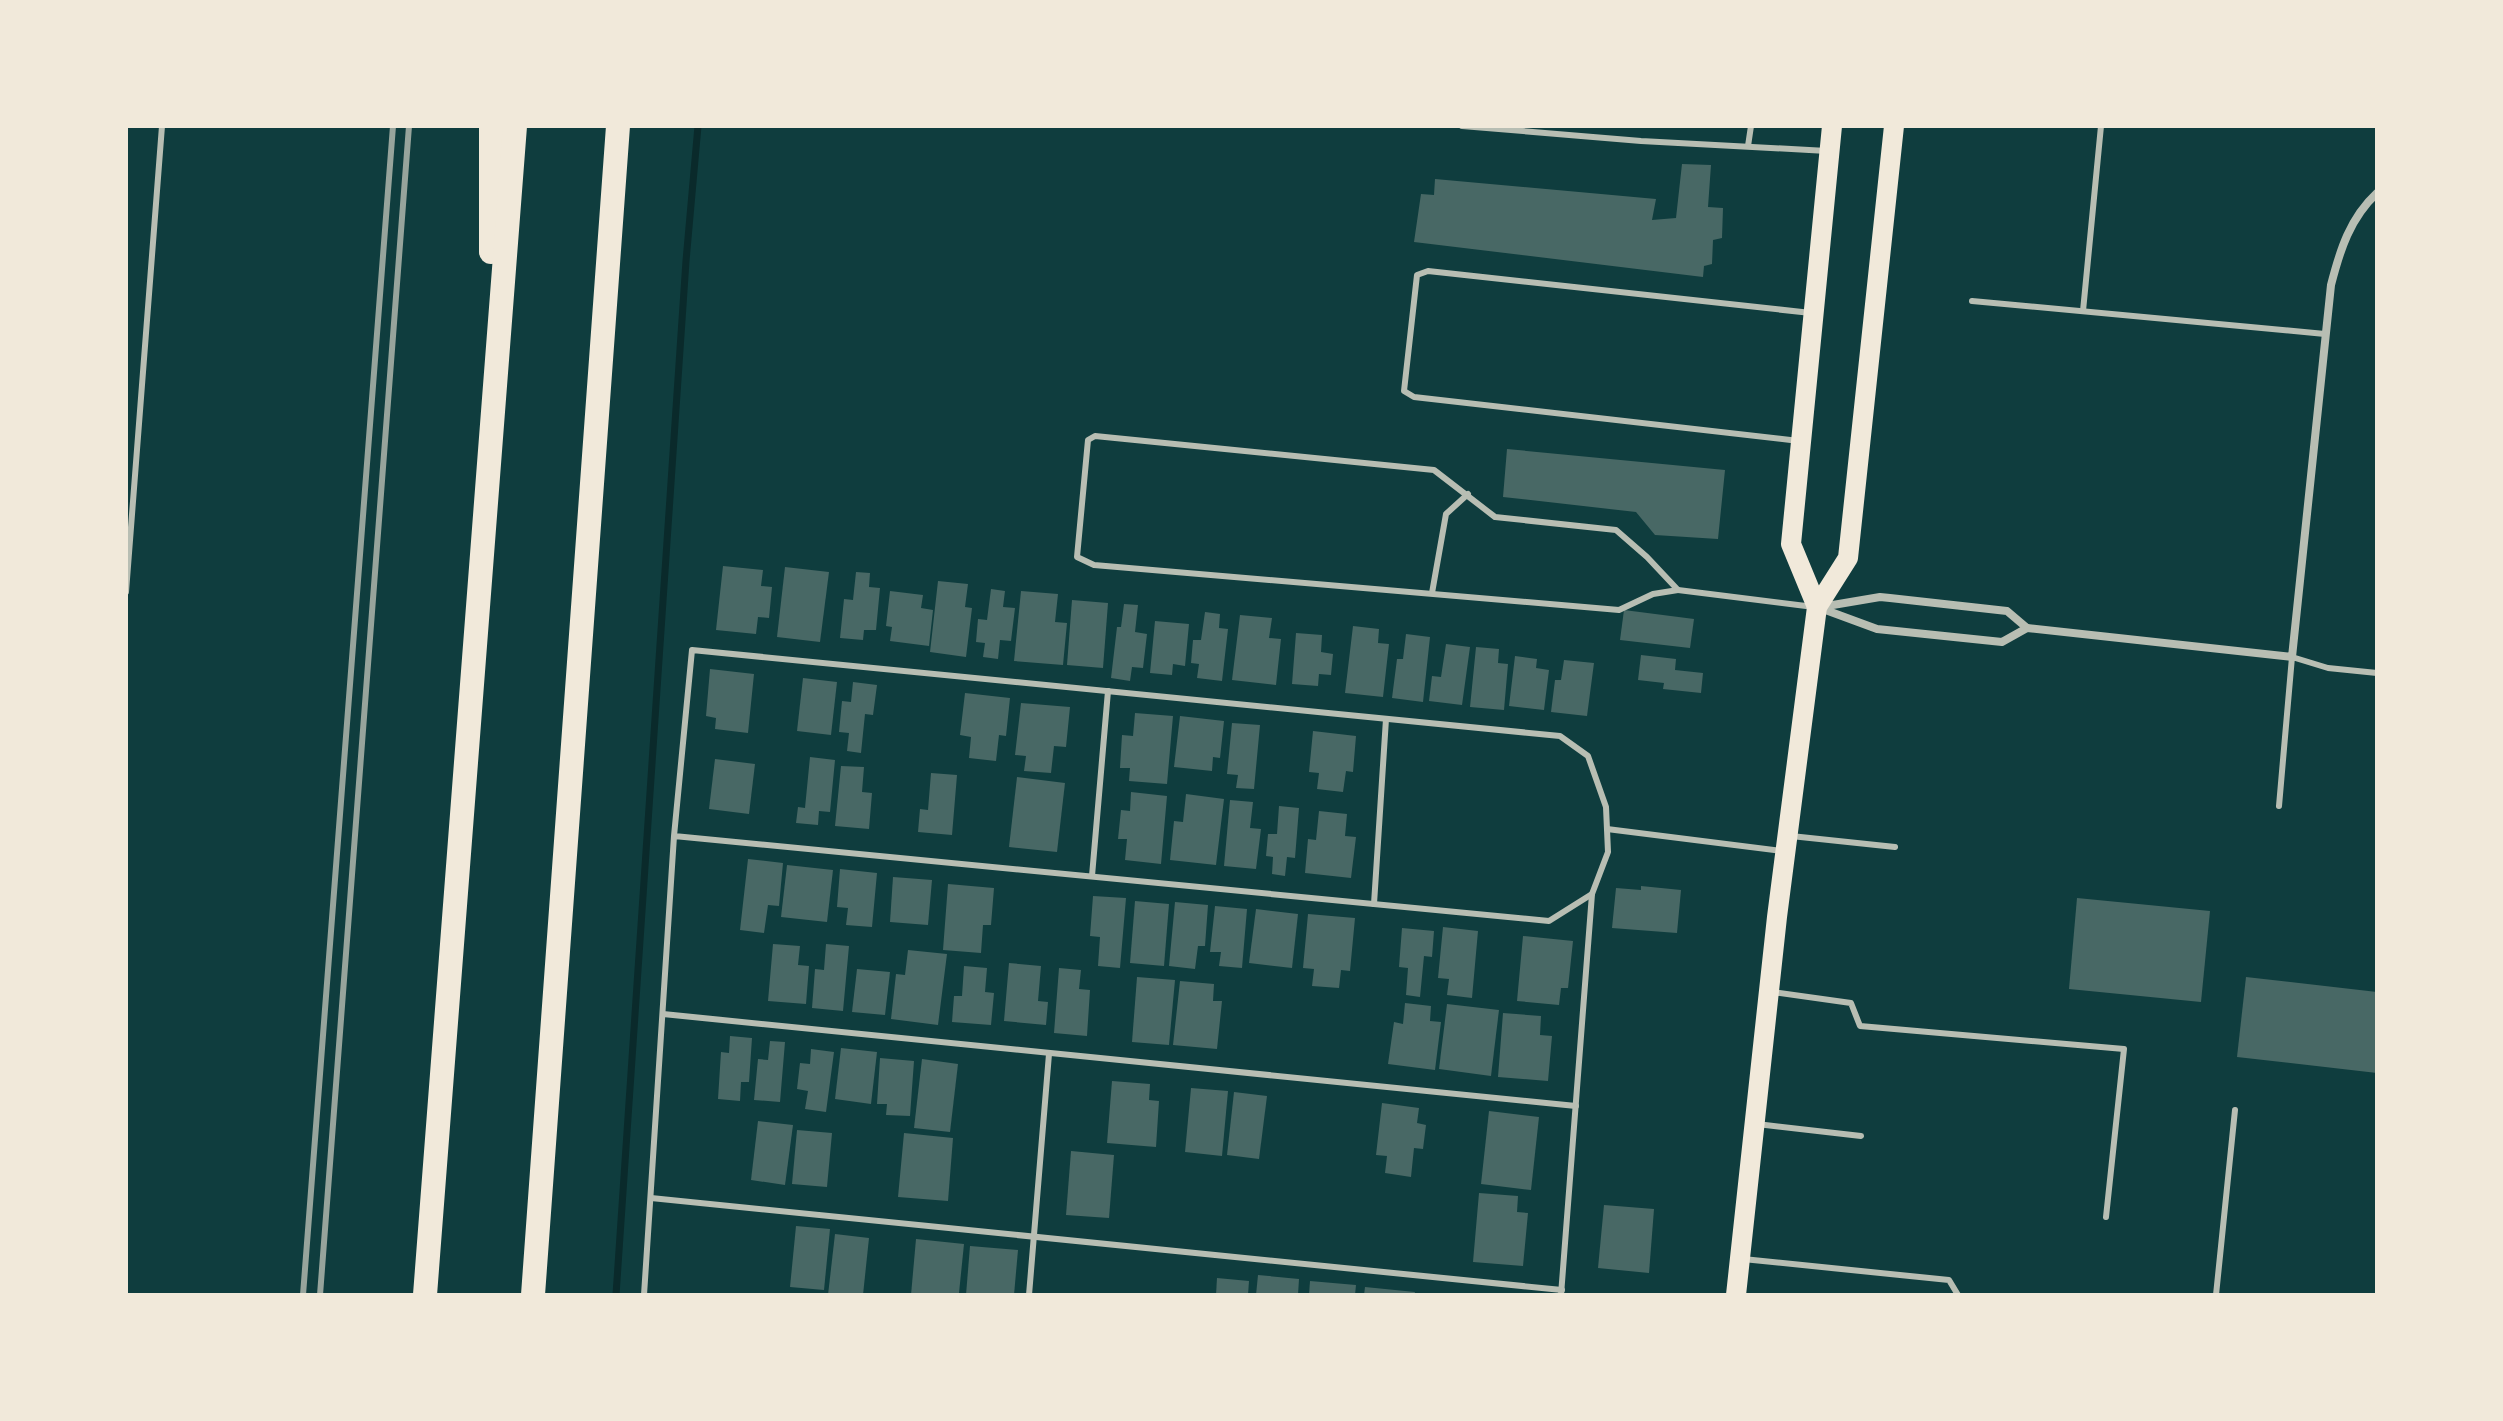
<svg xmlns="http://www.w3.org/2000/svg" width="2503" height="1421" font-family="'Asap Condensed',sans-serif">
<style>
.lines{fill:none;stroke-linecap:round;stroke-linejoin:round}
.stream{stroke:#0a2a2b;stroke-width:7}
.building{fill:#486865}
.service{stroke:#b8beb3;stroke-width:6}
.minor{stroke:#b8beb3;stroke-width:8}
.primary{stroke:#f1e9da;stroke-width:20}
.motorway{stroke:#f1e9da;stroke-width:24}
.rail{stroke:#97a49c;stroke-width:6}
</style>
<rect width="100%" height="100%" fill="#0f3d3e"/>
<g class="lines">
<path class="stream" d="M 616,1295 L 686,261 L 698,126"/>
</g>
<g class="building">
<path d="M 1682,164 L 1711,165 L 1708,207 L 1723,208 L 1722,238 L 1713,240 L 1712,264 L 1704,266 L 1703,277 L 1414,242 L 1421,194 L 1434,195 L 1435,179 L 1656,199 L 1652,220 L 1676,218 Z"/>
<path d="M 1507,449 L 1725,470 L 1718,539 L 1655,535 L 1636,512 L 1503,497 Z"/>
<path d="M 723,566 L 763,570 L 761,586 L 772,587 L 769,618 L 758,617 L 756,634 L 716,630 Z"/>
<path d="M 785,567 L 829,572 L 820,642 L 777,637 Z"/>
<path d="M 856,572 L 870,573 L 869,587 L 880,588 L 876,630 L 864,630 L 863,640 L 840,638 L 844,599 L 853,600 Z"/>
<path d="M 938,581 L 968,584 L 965,607 L 972,608 L 966,657 L 930,652 Z"/>
<path d="M 991,589 L 1005,591 L 1003,607 L 1015,608 L 1011,641 L 1000,640 L 998,659 L 983,657 L 985,643 L 976,642 L 978,619 L 987,620 Z"/>
<path d="M 890,591 L 923,595 L 921,608 L 933,610 L 929,646 L 890,641 L 892,627 L 886,626 Z"/>
<path d="M 1021,591 L 1058,594 L 1055,622 L 1067,623 L 1063,665 L 1014,661 Z"/>
<path d="M 1072,600 L 1108,603 L 1103,668 L 1067,665 Z"/>
<path d="M 1124,604 L 1138,605 L 1135,632 L 1147,634 L 1143,668 L 1132,667 L 1130,681 L 1111,678 L 1117,627 L 1121,627 Z"/>
<path d="M 1624,610 L 1694,619 L 1690,648 L 1620,640 Z"/>
<path d="M 1205,612 L 1220,614 L 1219,628 L 1228,629 L 1222,681 L 1197,678 L 1199,664 L 1191,663 L 1193,640 L 1201,640 Z"/>
<path d="M 1240,615 L 1272,618 L 1269,638 L 1281,639 L 1276,685 L 1232,680 Z"/>
<path d="M 1155,621 L 1189,624 L 1185,666 L 1173,664 L 1172,675 L 1150,673 Z"/>
<path d="M 1353,626 L 1379,629 L 1378,643 L 1389,644 L 1383,697 L 1345,693 Z"/>
<path d="M 1296,633 L 1322,635 L 1321,652 L 1333,654 L 1331,675 L 1319,674 L 1318,686 L 1292,684 Z"/>
<path d="M 1406,634 L 1430,637 L 1423,702 L 1392,698 L 1397,659 L 1403,659 Z"/>
<path d="M 1446,644 L 1470,647 L 1462,705 L 1429,701 L 1432,676 L 1441,677 Z"/>
<path d="M 1476,647 L 1499,649 L 1498,663 L 1508,664 L 1504,710 L 1470,707 Z"/>
<path d="M 1641,655 L 1676,659 L 1675,670 L 1703,673 L 1701,693 L 1663,689 L 1664,683 L 1638,680 Z"/>
<path d="M 1515,656 L 1537,659 L 1536,668 L 1549,670 L 1544,710 L 1509,706 Z"/>
<path d="M 1564,660 L 1594,663 L 1587,716 L 1551,712 L 1555,680 L 1561,680 Z"/>
<path d="M 710,669 L 754,674 L 748,733 L 715,729 L 716,718 L 706,716 Z"/>
<path d="M 803,678 L 837,682 L 831,735 L 797,731 Z"/>
<path d="M 853,682 L 877,685 L 873,715 L 865,714 L 861,753 L 847,751 L 849,733 L 839,732 L 842,701 L 851,702 Z"/>
<path d="M 965,693 L 1010,698 L 1006,736 L 999,735 L 996,761 L 969,758 L 971,737 L 960,735 Z"/>
<path d="M 1021,703 L 1070,707 L 1066,747 L 1054,746 L 1051,773 L 1024,771 L 1026,756 L 1015,755 Z"/>
<path d="M 1135,713 L 1173,716 L 1167,784 L 1129,781 L 1130,768 L 1120,768 L 1122,735 L 1133,736 Z"/>
<path d="M 1180,716 L 1224,721 L 1220,758 L 1213,757 L 1212,771 L 1174,767 Z"/>
<path d="M 1232,723 L 1260,725 L 1254,789 L 1236,788 L 1238,775 L 1227,774 Z"/>
<path d="M 1313,731 L 1356,736 L 1353,772 L 1346,771 L 1343,792 L 1317,789 L 1319,773 L 1309,772 Z"/>
<path d="M 810,757 L 835,760 L 830,812 L 819,811 L 818,825 L 796,823 L 798,807 L 805,808 Z"/>
<path d="M 715,759 L 755,764 L 749,814 L 709,809 Z"/>
<path d="M 841,766 L 864,767 L 862,792 L 872,793 L 869,829 L 835,826 Z"/>
<path d="M 931,773 L 957,775 L 952,835 L 918,832 L 920,809 L 928,810 Z"/>
<path d="M 1017,777 L 1065,783 L 1057,852 L 1009,847 Z"/>
<path d="M 1131,792 L 1167,796 L 1161,864 L 1125,860 L 1127,839 L 1118,839 L 1121,810 L 1130,811 Z"/>
<path d="M 1186,794 L 1224,799 L 1216,865 L 1170,860 L 1174,821 L 1183,822 Z"/>
<path d="M 1230,800 L 1253,802 L 1250,828 L 1261,829 L 1256,869 L 1224,866 Z"/>
<path d="M 1279,806 L 1299,808 L 1295,858 L 1287,857 L 1285,876 L 1272,874 L 1273,857 L 1266,856 L 1268,834 L 1277,834 Z"/>
<path d="M 1319,811 L 1347,814 L 1345,836 L 1356,837 L 1351,878 L 1305,873 L 1308,839 L 1316,840 Z"/>
<path d="M 748,859 L 783,863 L 779,906 L 768,905 L 764,933 L 740,930 Z"/>
<path d="M 787,865 L 833,870 L 827,922 L 781,917 Z"/>
<path d="M 840,869 L 877,873 L 872,927 L 846,925 L 848,908 L 837,907 Z"/>
<path d="M 893,877 L 932,880 L 928,925 L 890,922 Z"/>
<path d="M 948,884 L 994,888 L 991,925 L 983,925 L 981,953 L 943,950 Z"/>
<path d="M 1641,886 L 1681,890 L 1677,933 L 1612,928 L 1616,888 L 1641,890 Z"/>
<path d="M 1093,896 L 1126,898 L 1120,968 L 1098,966 L 1100,937 L 1090,936 Z"/>
<path d="M 2077,898 L 2210,911 L 2201,1002 L 2069,989 Z"/>
<path d="M 1135,901 L 1169,904 L 1164,966 L 1130,963 Z"/>
<path d="M 1175,902 L 1208,905 L 1205,946 L 1198,946 L 1195,969 L 1169,966 Z"/>
<path d="M 1215,906 L 1247,909 L 1242,968 L 1219,966 L 1221,952 L 1210,952 Z"/>
<path d="M 1256,909 L 1298,914 L 1292,968 L 1249,963 Z"/>
<path d="M 1308,914 L 1355,918 L 1350,971 L 1341,970 L 1339,988 L 1312,986 L 1314,969 L 1303,968 Z"/>
<path d="M 1443,927 L 1478,931 L 1472,998 L 1447,995 L 1449,979 L 1438,978 Z"/>
<path d="M 1402,928 L 1434,931 L 1432,957 L 1424,956 L 1420,997 L 1406,995 L 1408,968 L 1399,967 Z"/>
<path d="M 1523,936 L 1573,941 L 1568,988 L 1561,988 L 1559,1005 L 1517,1001 Z"/>
<path d="M 773,944 L 800,946 L 798,965 L 809,966 L 806,1004 L 768,1001 Z"/>
<path d="M 826,944 L 849,946 L 843,1011 L 812,1008 L 815,969 L 824,970 Z"/>
<path d="M 908,950 L 947,954 L 938,1025 L 891,1019 L 896,974 L 905,975 Z"/>
<path d="M 1009,963 L 1041,966 L 1038,1001 L 1048,1002 L 1046,1025 L 1004,1021 Z"/>
<path d="M 964,966 L 987,968 L 985,992 L 994,993 L 991,1025 L 952,1022 L 954,996 L 962,996 Z"/>
<path d="M 1059,968 L 1081,970 L 1079,989 L 1090,990 L 1087,1036 L 1054,1033 Z"/>
<path d="M 857,969 L 890,972 L 885,1015 L 852,1012 Z"/>
<path d="M 1137,977 L 1175,980 L 1169,1045 L 1132,1042 Z"/>
<path d="M 2246,977 L 2377,992 L 2377,1073 L 2237,1057 Z"/>
<path d="M 1180,981 L 1214,984 L 1213,1001 L 1222,1001 L 1217,1049 L 1173,1045 Z"/>
<path d="M 1405,1003 L 1431,1006 L 1430,1021 L 1441,1022 L 1435,1070 L 1388,1064 L 1394,1022 L 1403,1024 Z"/>
<path d="M 1447,1004 L 1499,1010 L 1491,1076 L 1439,1069 Z"/>
<path d="M 1503,1013 L 1541,1016 L 1540,1035 L 1552,1036 L 1548,1081 L 1498,1077 Z"/>
<path d="M 730,1036 L 752,1038 L 749,1082 L 741,1082 L 740,1101 L 718,1099 L 721,1052 L 729,1053 Z"/>
<path d="M 770,1041 L 785,1042 L 780,1102 L 754,1100 L 758,1059 L 768,1060 Z"/>
<path d="M 841,1048 L 877,1052 L 871,1104 L 835,1099 Z"/>
<path d="M 811,1049 L 834,1052 L 826,1112 L 805,1109 L 808,1091 L 797,1089 L 800,1063 L 810,1064 Z"/>
<path d="M 880,1058 L 914,1061 L 910,1116 L 886,1115 L 887,1104 L 877,1104 Z"/>
<path d="M 922,1059 L 958,1064 L 950,1132 L 914,1128 Z"/>
<path d="M 1112,1081 L 1150,1084 L 1149,1100 L 1159,1101 L 1156,1147 L 1107,1143 Z"/>
<path d="M 1191,1088 L 1228,1091 L 1222,1156 L 1185,1152 Z"/>
<path d="M 1234,1092 L 1267,1096 L 1259,1159 L 1227,1155 Z"/>
<path d="M 1382,1103 L 1419,1108 L 1417,1123 L 1426,1125 L 1423,1149 L 1414,1148 L 1411,1177 L 1385,1173 L 1387,1156 L 1376,1155 Z"/>
<path d="M 1489,1111 L 1539,1117 L 1531,1190 L 1481,1184 Z"/>
<path d="M 758,1121 L 793,1125 L 785,1185 L 751,1180 Z"/>
<path d="M 797,1130 L 832,1133 L 827,1187 L 792,1184 Z"/>
<path d="M 904,1133 L 953,1138 L 948,1201 L 898,1197 Z"/>
<path d="M 1071,1151 L 1114,1155 L 1109,1218 L 1066,1215 Z"/>
<path d="M 1479,1193 L 1518,1196 L 1517,1212 L 1528,1213 L 1523,1266 L 1473,1262 Z"/>
<path d="M 1604,1205 L 1654,1209 L 1649,1273 L 1598,1268 Z"/>
<path d="M 796,1226 L 830,1229 L 824,1290 L 790,1287 Z"/>
<path d="M 835,1234 L 869,1238 L 863,1295 L 828,1295 Z"/>
<path d="M 916,1239 L 964,1244 L 959,1293 L 911,1295 Z"/>
<path d="M 970,1246 L 1018,1250 L 1014,1295 L 966,1295 Z"/>
<path d="M 1258,1275 L 1299,1279 L 1298,1295 L 1256,1295 Z"/>
<path d="M 1217,1278 L 1249,1281 L 1248,1295 L 1216,1295 Z"/>
<path d="M 1310,1281 L 1356,1285 L 1355,1295 L 1309,1295 Z"/>
<path d="M 1365,1287 L 1415,1292 L 1414,1295 L 1364,1295 Z"/>
</g>
<g class="lines">
<g class="service">
<path d="M 1462,126 L 1641,141 L 1827,151"/>
<path d="M 1748,146 L 1751,126"/>
<path d="M 1972,301 L 2325,334"/>
<path d="M 2083,311 L 2101,126"/>
<path d="M 1095,436 L 1434,470 L 1495,517 L 1616,530 L 1647,557 L 1678,590 L 1653,594 L 1619,610 L 1094,565 L 1077,557 L 1088,440 Z"/>
<path d="M 1799,441 L 1414,397 L 1404,391 L 1417,275 L 1428,271 L 1811,313"/>
<path d="M 1678,590 L 1814,607"/>
<path d="M 126,592 L 162,126"/>
<path d="M 1432,593 L 1446,514 L 1468,494"/>
<path d="M 2279,806 L 2292,657 L 2328,668 L 2377,673"/>
<path d="M 1607,829 L 1782,851"/>
<path d="M 1791,836 L 1895,847"/>
<path d="M 1092,876 L 1108,691"/>
<path d="M 1374,904 L 1386,719"/>
<path d="M 1772,992 L 1851,1003 L 1860,1026 L 2124,1049 L 2106,1217"/>
<path d="M 663,1014 L 1576,1106"/>
<path d="M 1757,1124 L 1861,1136"/>
<path d="M 651,1198 L 1562,1290"/>
<path d="M 1743,1259 L 1949,1280 L 1958,1295"/>
<path d="M 644,1295 L 674,836 L 692,650 L 1560,736 L 1588,756 L 1606,807 L 1608,852 L 1592,894 L 1549,921 L 674,836"/>
<path d="M 1029,1295 L 1049,1054"/>
<path d="M 1561,1295 L 1592,894"/>
<path d="M 2216,1295 L 2235,1110"/>
</g>
<g class="minor">
<path d="M 1821,607 L 1880,597 L 1890,598 L 2007,611 L 2027,628 L 2292,657 L 2331,285 C 2340,250 2350,218 2377,193"/>
<path d="M 1820,608 L 1877,629 L 2002,642 L 2027,628"/>
</g>
<g class="primary">
<path d="M 1817,607 L 1791,544 L 1832,126"/>
<path d="M 1736,1295 L 1777,917 L 1817,607 L 1848,558 L 1894,126"/>
</g>
<g class="motorway">
<path d="M 491,126 L 491,252"/>
<path d="M 425,1295 L 515,126"/>
<path d="M 533,1295 L 618,126"/>
</g>
<g class="rail">
<path d="M 303,1295 L 393,126"/>
<path d="M 320,1295 L 409,126"/>
</g>
</g>
<rect width="2503" height="1421" fill="none" stroke="#f1e9da" stroke-width="256"/>
</svg>
